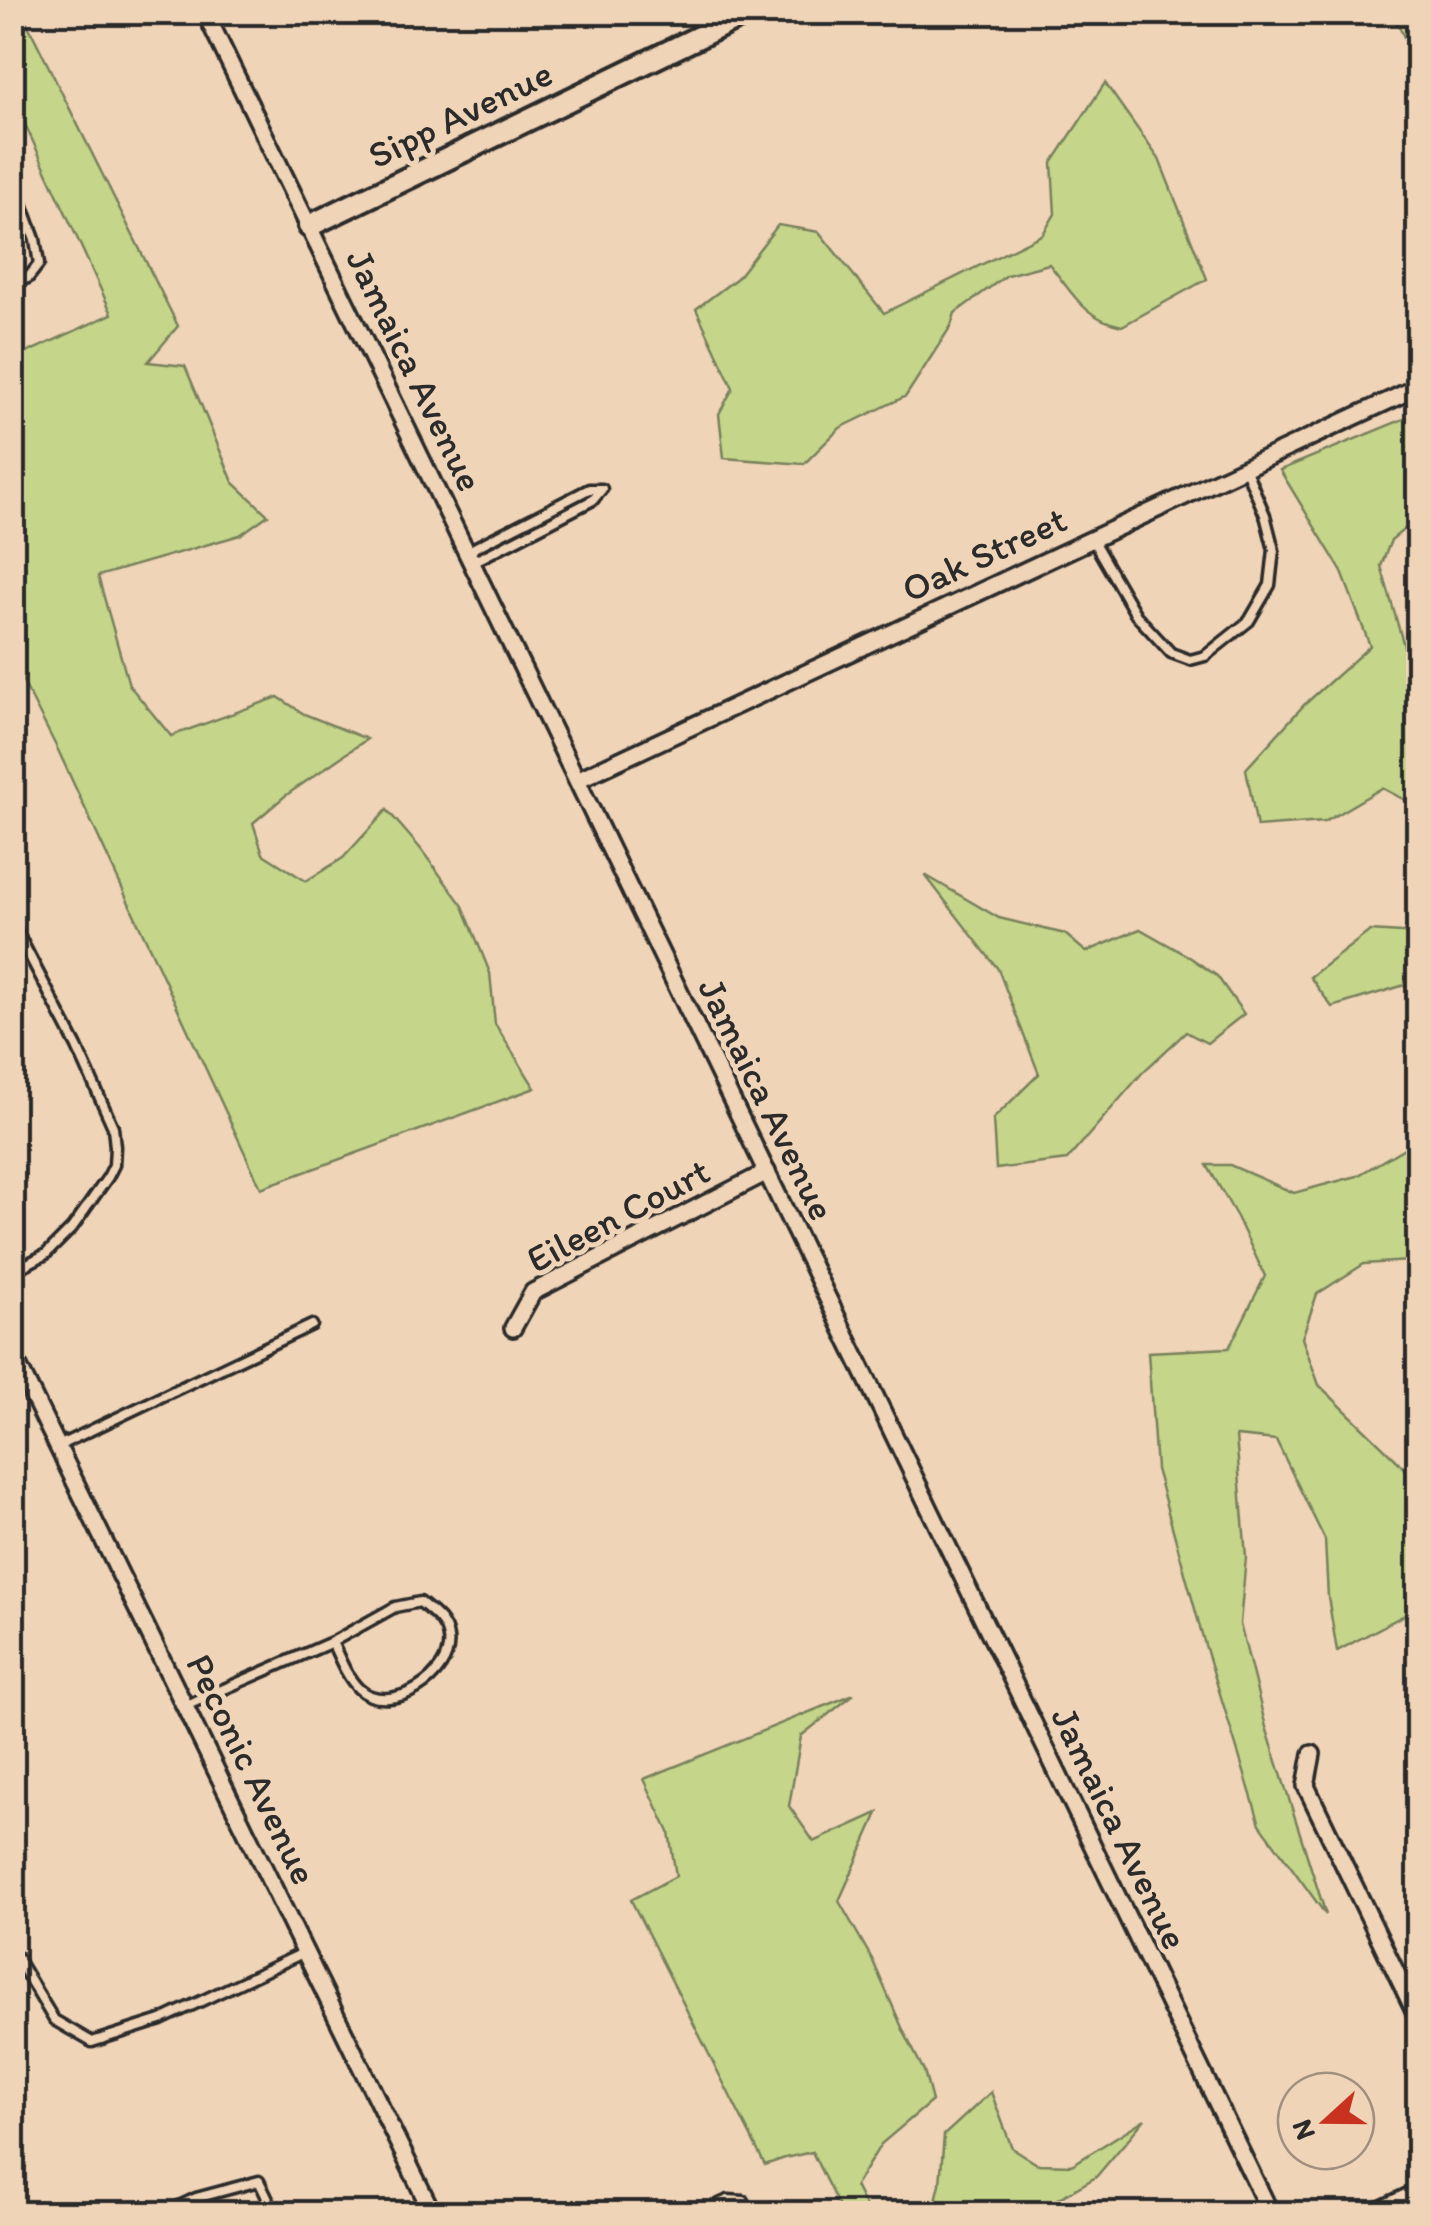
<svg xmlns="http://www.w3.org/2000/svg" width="1431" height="2226" font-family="Itim,sans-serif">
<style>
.green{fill:#c5d68b;stroke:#78805b;stroke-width:2.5}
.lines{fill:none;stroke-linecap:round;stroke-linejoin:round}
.service-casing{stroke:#2b2b2b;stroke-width:15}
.minor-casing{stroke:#2b2b2b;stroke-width:22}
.tertiary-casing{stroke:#2b2b2b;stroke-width:28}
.service{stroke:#f0d4b7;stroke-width:8}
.minor{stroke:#f0d4b7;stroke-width:15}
.tertiary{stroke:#f0d4b7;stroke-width:20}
.labels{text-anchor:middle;stroke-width:10;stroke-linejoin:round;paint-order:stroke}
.street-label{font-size:38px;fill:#2b2b2b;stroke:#f0d4b7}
</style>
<rect width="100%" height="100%" fill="#f0d4b7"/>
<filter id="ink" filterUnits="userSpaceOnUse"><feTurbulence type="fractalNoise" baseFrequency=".01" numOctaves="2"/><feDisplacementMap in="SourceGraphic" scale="20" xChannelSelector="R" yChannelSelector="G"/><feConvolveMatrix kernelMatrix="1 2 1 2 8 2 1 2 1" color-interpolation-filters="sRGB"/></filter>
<g filter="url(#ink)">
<g class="green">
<path d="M 22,13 L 178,326 L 148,362 L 185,366 L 233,482 L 268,515 L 240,535 L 98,576 L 129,685 L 171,736 L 278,697 L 304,714 L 367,739 L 285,796 L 253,823 L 263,854 L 306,881 L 343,858 L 387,810 L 420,848 L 463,906 L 490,973 L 495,1024 L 535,1088 L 261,1188 L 58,750 L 13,662 L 13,359 L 112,314 L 13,98 L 13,13 Z"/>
<path d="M 1393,13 L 1418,13 L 1418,68 Z"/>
<path d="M 1105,83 L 1159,159 L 1207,279 L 1122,326 C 1083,318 1073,293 1049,264 L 1007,275 L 955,313 L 951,326 L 906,396 L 840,428 L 804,464 L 724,458 L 719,414 L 733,388 L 696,309 L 737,278 L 778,225 L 819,232 L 884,313 L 1043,234 L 1055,214 L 1052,163 Z"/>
<path d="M 1418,413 L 1418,518 L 1391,540 L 1381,566 L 1418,695 L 1418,807 L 1382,788 L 1324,822 L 1257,827 L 1246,769 L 1304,705 L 1370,646 L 1342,572 L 1280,470 Z"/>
<path d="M 925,875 L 999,918 L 1065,934 L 1086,952 L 1140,929 L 1188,956 L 1217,976 L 1244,1014 L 1207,1043 L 1186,1032 L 1143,1072 L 1067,1160 L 996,1169 L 993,1119 L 1039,1074 L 998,969 Z"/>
<path d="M 1370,931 L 1418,934 L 1418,981 L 1332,1007 L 1310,977 Z"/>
<path d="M 1418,1140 L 1418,1257 L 1409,1261 L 1364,1264 L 1317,1294 L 1302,1338 L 1319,1385 L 1418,1481 L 1418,1622 L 1412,1611 L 1337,1651 L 1328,1597 L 1325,1540 L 1276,1440 L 1236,1436 L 1246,1557 L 1240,1624 L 1266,1727 L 1326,1915 L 1260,1824 L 1205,1645 L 1156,1469 L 1148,1352 L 1229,1348 L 1265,1276 L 1237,1217 L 1207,1165 L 1230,1165 L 1294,1193 L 1357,1176 Z"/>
<path d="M 854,1694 L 801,1736 L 789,1806 L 814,1842 L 878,1813 L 839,1901 L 872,1959 L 904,2032 L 924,2071 L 932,2101 L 881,2144 L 855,2186 L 869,2214 L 842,2213 L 812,2152 L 785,2158 L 765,2165 L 631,1900 L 676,1876 L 669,1832 L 644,1779 Z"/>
<path d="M 991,2092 L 1012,2148 L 1037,2164 L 1072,2165 L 1145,2119 L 1096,2177 L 1033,2213 L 933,2213 L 940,2184 L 944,2135 Z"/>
</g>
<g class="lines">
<g class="service-casing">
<g id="service">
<path d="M 12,176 L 35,239 L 39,264 L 28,278 L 12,283"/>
<path d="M 589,489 L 602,489 L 593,500 L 479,559 L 469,557 L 474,548 Z"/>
<path d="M 1092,539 L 1136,615 L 1171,653 L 1190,660 L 1205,656 L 1249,621 L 1270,585 L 1274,550 L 1265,515 L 1245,468"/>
<path d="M 12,922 L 77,1047 L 113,1127 L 115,1147 L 114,1165 L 108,1177 L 72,1228 L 46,1254 L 12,1272"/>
<path d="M 58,1446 L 312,1325"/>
<path d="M 185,1706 L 332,1642 L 395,1607 L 420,1602 C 431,1611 446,1621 448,1638 C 454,1676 390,1717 359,1689 C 347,1678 339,1657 332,1642"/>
<path d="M 12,1950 L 54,2020 L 92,2042 L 161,2020 L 303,1953"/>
<path d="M 12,1977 L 18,1958"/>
<path d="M 162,2214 L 196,2198 L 259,2181 L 275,2214"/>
<path d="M 697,2214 L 728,2200 L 744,2201 L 750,2214"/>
</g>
</g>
<g class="minor-casing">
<g id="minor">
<path d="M 205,12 L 1271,2214"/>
<path d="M 577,780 L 1418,387"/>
<path d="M 513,1328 L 533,1292 L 767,1172"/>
<path d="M 12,1353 L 433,2214"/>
<path d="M 1312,1754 L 1306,1786 L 1418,2018"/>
<path d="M 1372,2214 L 1418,2192"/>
</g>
</g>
<g class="tertiary-casing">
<path id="tertiary" d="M 309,226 L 750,12"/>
</g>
<use href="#service" class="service"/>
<use href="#minor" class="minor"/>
<use href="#tertiary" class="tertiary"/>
</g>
</g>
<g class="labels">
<g class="street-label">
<text transform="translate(460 114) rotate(-26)" y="13">Sipp Avenue</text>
<text transform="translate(415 370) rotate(64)" y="13">Jamaica Avenue</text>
<text transform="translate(984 554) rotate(-25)" y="13">Oak Street</text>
<text transform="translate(767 1099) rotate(64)" y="13">Jamaica Avenue</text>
<text transform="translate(618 1215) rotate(-28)" y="13">Eileen Court</text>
<text transform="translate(252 1769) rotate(64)" y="13">Peconic Avenue</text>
<text transform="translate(1120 1828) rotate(64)" y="13">Jamaica Avenue</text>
</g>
</g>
<rect width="1431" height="2226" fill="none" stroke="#f0d4b7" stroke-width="50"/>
<rect x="25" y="25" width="1381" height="2176" fill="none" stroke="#2b2b2b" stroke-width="4" filter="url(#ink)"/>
<g transform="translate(1326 2121) rotate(249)"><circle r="48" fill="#f0d4b7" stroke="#a1907f" stroke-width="2.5"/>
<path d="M0-8L18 38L0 25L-18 38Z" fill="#c8321e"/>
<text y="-15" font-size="28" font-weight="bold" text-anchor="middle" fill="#2b2b2b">N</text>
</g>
</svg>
